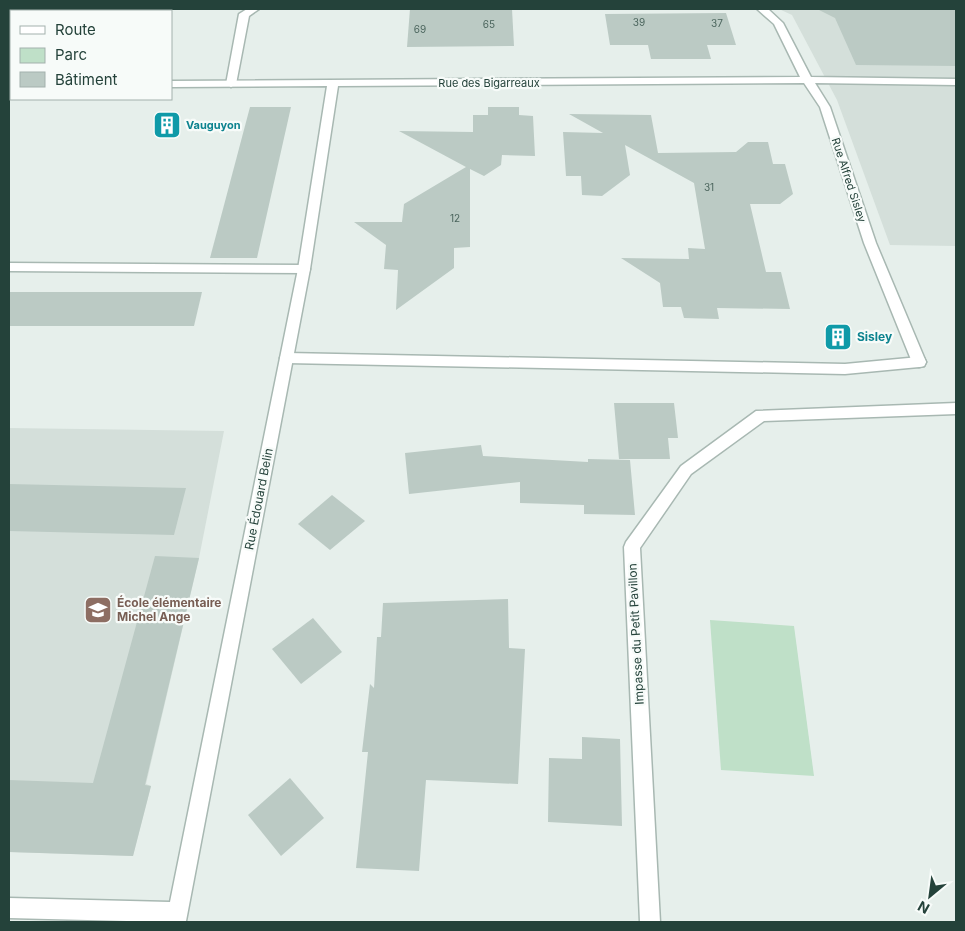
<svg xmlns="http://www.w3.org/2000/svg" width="965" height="931" font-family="Inter,sans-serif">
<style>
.built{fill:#d4dfda}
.green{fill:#bfe0c8}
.building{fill:#bbcac4}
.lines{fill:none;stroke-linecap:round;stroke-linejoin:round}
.service-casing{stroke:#a8b8b2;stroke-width:3}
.minor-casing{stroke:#a8b8b2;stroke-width:3}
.service{fill:#fff;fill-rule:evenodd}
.minor{fill:#fff;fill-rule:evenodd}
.labels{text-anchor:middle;stroke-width:4.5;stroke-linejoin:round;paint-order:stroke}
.number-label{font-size:10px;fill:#4a645c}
.far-street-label{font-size:11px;fill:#24423a;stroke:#f7fbf9}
.far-culture-label{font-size:11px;font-weight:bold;fill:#0d838f;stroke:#f7fbf9;text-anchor:start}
.culture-label{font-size:12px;font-weight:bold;fill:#0d838f;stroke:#f7fbf9;text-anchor:start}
.street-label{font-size:12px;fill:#24423a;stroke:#f7fbf9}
.education-label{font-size:12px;font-weight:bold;fill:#785e54;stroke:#f7fbf9;text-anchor:start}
</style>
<rect width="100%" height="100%" fill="#e6efeb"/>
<g class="built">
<path d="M 779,9 L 956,9 L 956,246 L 890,245 L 837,100 L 792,15 Z"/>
<path d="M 9,428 L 224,431 L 199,558 L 146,784 L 151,786 L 133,856 L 9,852 Z"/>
</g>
<path class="green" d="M 710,620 L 794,626 L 814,776 L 721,770 Z"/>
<g class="building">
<path d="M 410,9 L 512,9 L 514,46 L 407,47 Z"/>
<path d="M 817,9 L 956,9 L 956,66 L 856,65 L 835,18 Z"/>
<path d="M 726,13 L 736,45 L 707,45 L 711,59 L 651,59 L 648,45 L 610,45 L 605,14 Z"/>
<path d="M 250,107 L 291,107 L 257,258 L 210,258 Z"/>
<path d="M 488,107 L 519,107 L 519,115 L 533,116 L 535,156 L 502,155 L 501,165 L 484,176 L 470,169 L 470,247 L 454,248 L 454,268 L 396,310 L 398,270 L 384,269 L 386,245 L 354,222 L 402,222 L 404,204 L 466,167 L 399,131 L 473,132 L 473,115 L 488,115 Z"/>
<path d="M 569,114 L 651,115 L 658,153 L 736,152 L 748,142 L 768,142 L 773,164 L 785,164 L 793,194 L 780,204 L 750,204 L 766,272 L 781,272 L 790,309 L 717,308 L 719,319 L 684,318 L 681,307 L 663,307 L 660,283 L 621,258 L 689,259 L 688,248 L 705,249 L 694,183 L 625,145 L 630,175 L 602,196 L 582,195 L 581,176 L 566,176 L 563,132 L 603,133 Z"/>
<path d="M 9,292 L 202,292 L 194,326 L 9,326 Z"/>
<path d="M 614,403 L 674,403 L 678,438 L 668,438 L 670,459 L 619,459 Z"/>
<path d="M 481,445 L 483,456 L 588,462 L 588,459 L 630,460 L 635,515 L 584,514 L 584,505 L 520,503 L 520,482 L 409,494 L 405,453 Z"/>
<path d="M 9,484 L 186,488 L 174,535 L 9,531 Z"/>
<path d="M 332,495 L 365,521 L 330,550 L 298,524 Z"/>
<path d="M 155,556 L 199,558 L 145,785 L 151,786 L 133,856 L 9,852 L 9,780 L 93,783 Z"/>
<path d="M 508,599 L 509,648 L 525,649 L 518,784 L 426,780 L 419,871 L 356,868 L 368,752 L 362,752 L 370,684 L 374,688 L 377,637 L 381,637 L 383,603 Z"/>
<path d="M 313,618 L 342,652 L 301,684 L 272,649 Z"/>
<path d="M 582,737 L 620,739 L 622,826 L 548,822 L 549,758 L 582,759 Z"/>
<path d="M 290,778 L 324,818 L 281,856 L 248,815 Z"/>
</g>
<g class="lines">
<g class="service-casing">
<g id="service">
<path d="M 26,9 L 39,9 L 37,11 L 24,11 Z"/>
<path d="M 247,9 L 259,9 L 249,16 L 236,84 L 231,87 L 226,84 L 239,14 Z"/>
<rect x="9" y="38" width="2" height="10"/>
<path d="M 9,263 L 304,265 L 309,266 L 310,269 L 309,272 L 304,273 L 9,271 Z"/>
<path d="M 287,353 L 845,364 L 919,357 L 924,358 L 926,362 L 924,366 L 919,367 L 845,374 L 287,363 L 282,362 L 280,358 L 282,354 Z"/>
<path d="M 956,403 L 956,414 L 764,421 L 691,474 L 640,548 L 660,922 L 640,922 L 624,547 L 626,542 L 681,466 L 756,411 Z"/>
</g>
</g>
<g class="minor-casing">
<g id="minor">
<path d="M 757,9 L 768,9 L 783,23 L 811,77 L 956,79 L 956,85 L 815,83 L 830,107 L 876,243 L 926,362 L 924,366 L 919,367 L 914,366 L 912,362 L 864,243 L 820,107 L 804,83 L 338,86 L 310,269 L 186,921 L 166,922 L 9,918 L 9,898 L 170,902 L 298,269 L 327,86 L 171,87 L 171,81 L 800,77 L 774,24 Z"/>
<rect x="9" y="81" width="2" height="6"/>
</g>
</g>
<use href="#service" class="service"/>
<use href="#minor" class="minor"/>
</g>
<defs>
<g id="building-square" transform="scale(1.4375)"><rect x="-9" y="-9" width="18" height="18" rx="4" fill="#0f9aa8" stroke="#f7fbf9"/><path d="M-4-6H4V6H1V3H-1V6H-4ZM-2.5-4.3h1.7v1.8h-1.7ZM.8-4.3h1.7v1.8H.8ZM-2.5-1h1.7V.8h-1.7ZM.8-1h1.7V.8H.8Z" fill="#fff"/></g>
<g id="school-square" transform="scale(1.4375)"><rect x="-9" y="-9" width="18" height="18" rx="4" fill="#8d6e63" stroke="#f7fbf9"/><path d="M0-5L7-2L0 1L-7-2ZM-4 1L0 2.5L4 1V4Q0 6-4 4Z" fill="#fff"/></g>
</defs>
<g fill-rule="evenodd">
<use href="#building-square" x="167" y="125"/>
<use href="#building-square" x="838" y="337"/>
<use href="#school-square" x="98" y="610"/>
</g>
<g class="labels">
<g class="number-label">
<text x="639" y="26">39</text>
<text x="717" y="27">37</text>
<text x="489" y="28">65</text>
<text x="420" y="33">69</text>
<text x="709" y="191">31</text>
<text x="455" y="222">12</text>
</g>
<g class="far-street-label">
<text x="489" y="87">Rue des Bigarreaux</text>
<text transform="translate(849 180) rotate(72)" y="4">Rue Alfred Sisley</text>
</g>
<g class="far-culture-label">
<text x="186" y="129">Vauguyon</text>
</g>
<g class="culture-label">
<text x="857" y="341">Sisley</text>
</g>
<g class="street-label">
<text transform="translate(259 499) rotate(-79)" y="4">Rue Édouard Belin</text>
<text transform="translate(636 634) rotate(-93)" y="4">Impasse du Petit Pavillon</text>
</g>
<g class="education-label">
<text x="117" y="607">École élémentaire<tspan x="117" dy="14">Michel Ange</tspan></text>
</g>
</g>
<rect width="965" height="931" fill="none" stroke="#24423a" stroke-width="20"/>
<rect x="10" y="10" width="162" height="90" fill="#f7fbf9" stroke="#a3b1ad"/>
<rect x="20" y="26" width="25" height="8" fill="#ffffff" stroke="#a3b1ad"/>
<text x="55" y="35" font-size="15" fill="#24423a">Route</text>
<rect x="20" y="48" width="25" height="15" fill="#bfe0c8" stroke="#a3b1ad"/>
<text x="55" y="60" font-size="15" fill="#24423a">Parc</text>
<rect x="20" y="72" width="25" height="15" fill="#bbcac4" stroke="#a3b1ad"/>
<text x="55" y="85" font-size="15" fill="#24423a">Bâtiment</text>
<g transform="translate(930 896) rotate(209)" stroke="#f7fbf9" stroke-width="4" paint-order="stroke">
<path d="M0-4L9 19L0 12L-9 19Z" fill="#24423a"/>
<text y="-8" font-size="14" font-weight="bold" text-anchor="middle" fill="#24423a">N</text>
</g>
</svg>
